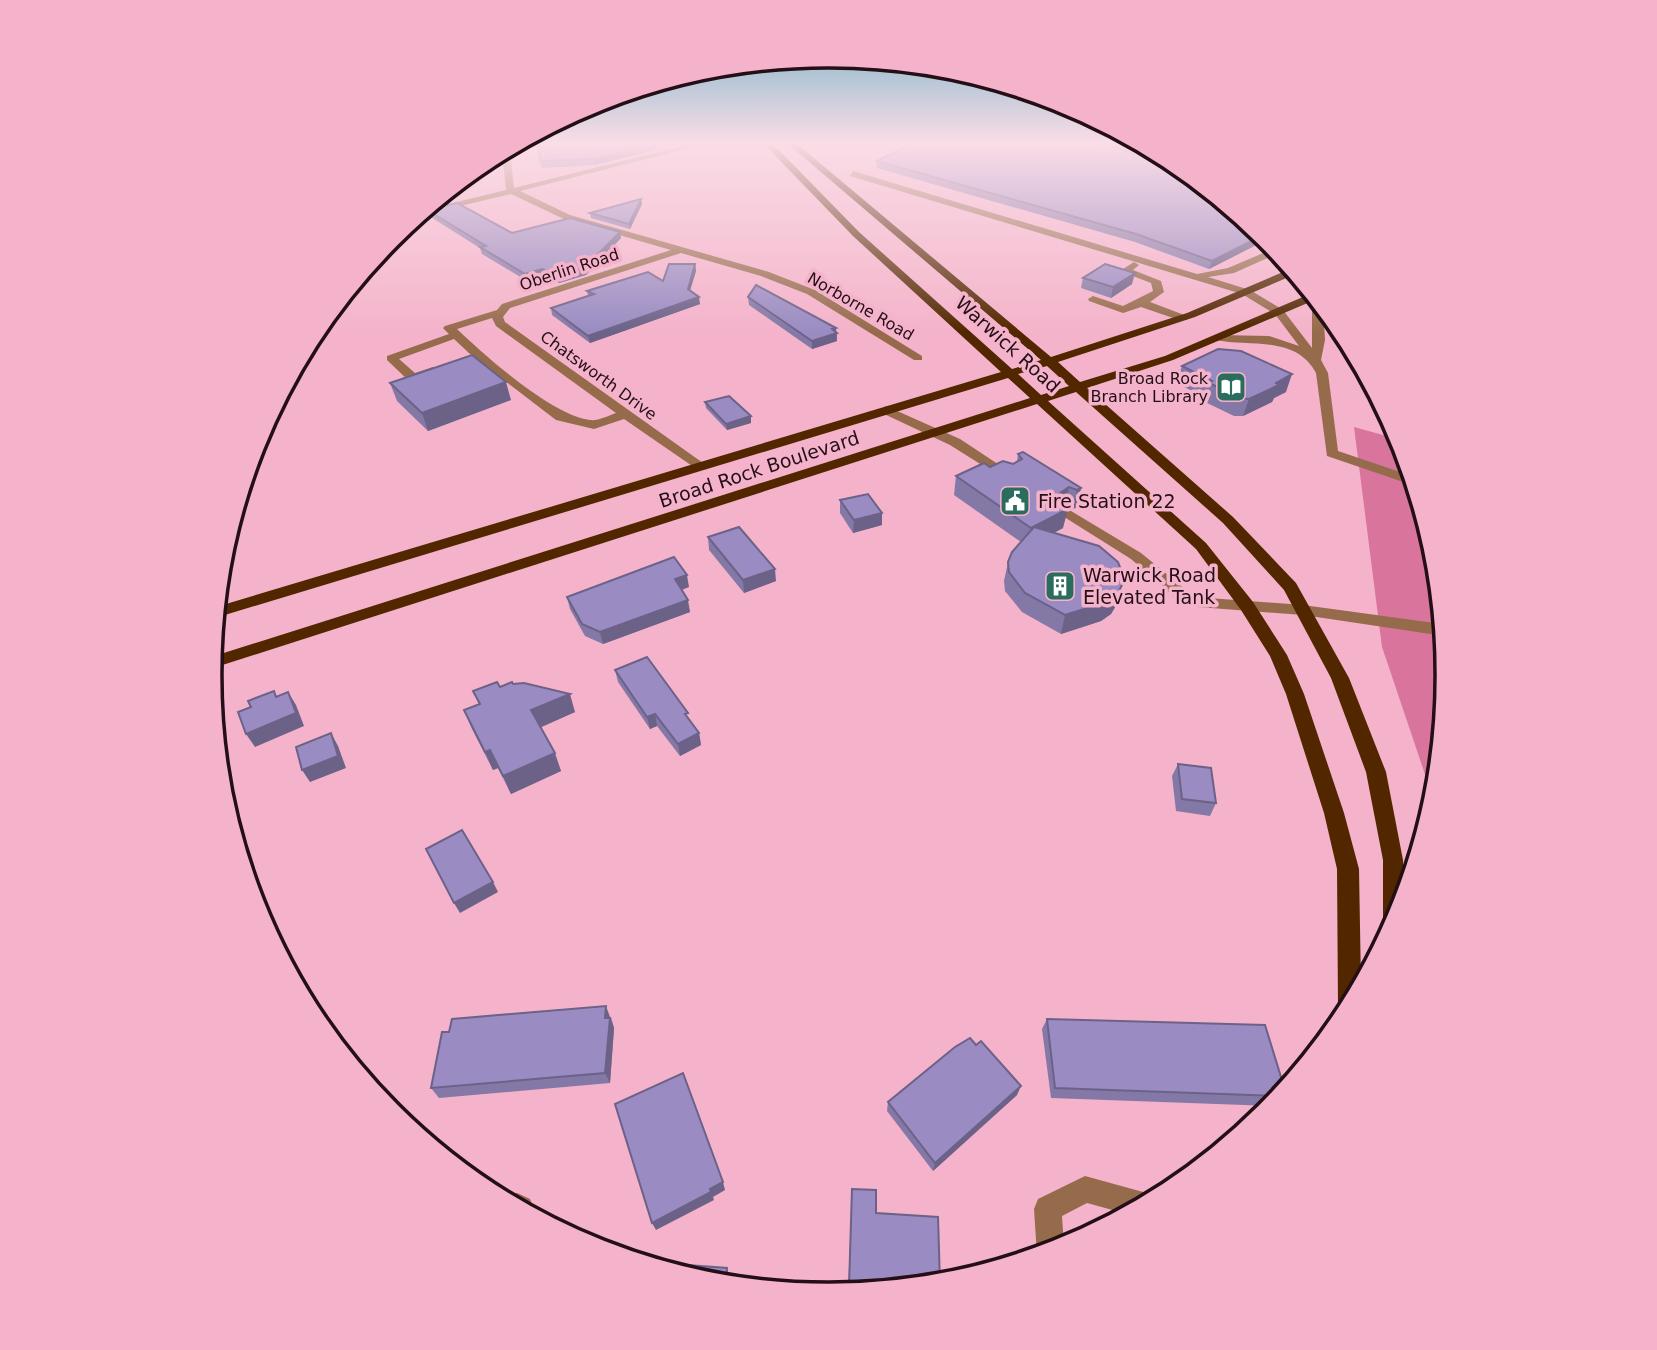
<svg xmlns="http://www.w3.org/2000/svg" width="1657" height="1350" font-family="'DejaVu Sans',sans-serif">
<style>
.green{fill:#d9759d}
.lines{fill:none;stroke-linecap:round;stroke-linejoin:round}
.minor{fill:#966b4c;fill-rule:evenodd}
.major{fill:#522700;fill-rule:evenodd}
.wall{fill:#8478a7}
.shaded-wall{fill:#6c6288}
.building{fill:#9a8cc2;stroke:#6c6288;stroke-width:2}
.labels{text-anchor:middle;stroke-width:7;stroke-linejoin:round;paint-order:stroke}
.far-street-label{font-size:16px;fill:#250f17;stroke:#f4b3ca}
.far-poi-label{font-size:16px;fill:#250f17;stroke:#f4b3ca;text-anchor:end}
.street-label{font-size:19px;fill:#250f17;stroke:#f4b3ca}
.poi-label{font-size:19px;fill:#250f17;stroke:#f4b3ca;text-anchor:start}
.rim{fill:none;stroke:#250f17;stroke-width:3.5}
</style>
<rect width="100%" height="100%" fill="#f4b3ca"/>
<path class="green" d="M 1354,427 L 1401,440 L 1436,555 L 1447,675 L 1434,801 L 1382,647 Z"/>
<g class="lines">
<g class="minor">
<path d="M 695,143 L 709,143 L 520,191 L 570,215 L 769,272 L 815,290 L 922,356 L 922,360 L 914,360 L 807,294 L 761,276 L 681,253 L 510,308 L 503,317 L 505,322 L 703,463 L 703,469 L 698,470 L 624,419 L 594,429 L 556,420 L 470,354 L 454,339 L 399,359 L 415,373 L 433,367 L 439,371 L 417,381 L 409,381 L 387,360 L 387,356 L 449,334 L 443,328 L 445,326 L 497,310 L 502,304 L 671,250 L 564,219 L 511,194 L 417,216 L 424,210 L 506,190 L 502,151 L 510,149 L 514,188 ZM 492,318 L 496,326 L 616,413 C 608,416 598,421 590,420 C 553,416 485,356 457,329 Z"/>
<path d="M 853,171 L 1197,274 L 1228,268 L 1275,248 L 1279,253 L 1234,273 L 1208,277 L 1250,290 L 1283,310 L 1312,348 L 1312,299 L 1315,296 L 1323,306 L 1325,340 L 1321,360 L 1328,373 L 1338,451 L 1412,476 L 1415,486 L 1327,456 L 1316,373 C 1296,335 1250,347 1215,340 L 1215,336 L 1219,335 L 1269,336 L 1299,346 L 1275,314 L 1242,294 L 850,176 Z"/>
<path d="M 1134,262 L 1139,265 L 1133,270 L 1161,281 L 1164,292 L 1150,302 L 1187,316 L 1187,320 L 1179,320 L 1141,307 L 1123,313 L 1089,301 L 1088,299 L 1093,296 L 1123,306 L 1153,291 L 1151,283 L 1120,271 Z"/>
<path d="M 886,406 L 960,439 L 1016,476 L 1009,480 L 1004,479 L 950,445 L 882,413 L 880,410 Z"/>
<path d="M 1066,508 L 1141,553 L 1195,597 L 1303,605 L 1442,624 L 1444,636 L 1303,615 L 1185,606 L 1131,559 L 1061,515 L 1059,512 Z"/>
<path d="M 1085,1176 L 1154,1195 L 1155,1199 L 1127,1214 L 1087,1203 L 1062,1216 L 1064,1247 L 1037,1255 L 1034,1209 L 1038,1199 Z"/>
<path d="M 517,1193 L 530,1199 L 534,1209 L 531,1215 L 506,1201 L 507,1197 Z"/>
</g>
<path class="major" d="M 763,143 L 772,143 L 859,232 L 1012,369 L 1041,360 L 787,143 L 796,143 L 1051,357 L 1187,313 L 1290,269 L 1296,274 L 1195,317 L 1058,362 L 1080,382 L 1165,356 L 1310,294 L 1317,299 L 1173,360 L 1087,388 L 1233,517 L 1296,583 L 1349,678 L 1386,772 L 1403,860 L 1404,899 L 1390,932 L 1383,924 L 1383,860 L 1366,772 L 1331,678 L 1284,590 L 1223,523 L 1076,392 L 1048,401 L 1206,543 L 1253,602 L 1287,655 L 1304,694 L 1344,813 L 1359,869 L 1361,985 L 1345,1016 L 1338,1007 L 1337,869 L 1324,813 L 1286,694 L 1270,656 L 1241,610 L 1196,549 L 1037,404 L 210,669 L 211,657 L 1030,398 L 1008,378 L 215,618 L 216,607 L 1001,372 L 853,236 ZM 1047,366 L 1069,386 L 1041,395 L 1018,374 Z"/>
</g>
<g class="wall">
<path d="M 894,143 L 1101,143 L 1184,170 L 1268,239 L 1209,269 L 1135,242 L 877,168 L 877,161 L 907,146 Z"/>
<path d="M 1106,143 L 1140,143 L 1173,161 L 1180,166 Z"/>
<path d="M 656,150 L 594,165 L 542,168 L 540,161 Z"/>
<path d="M 641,199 L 642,204 L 630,229 L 591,218 L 590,213 Z"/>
<path d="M 427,210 L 512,233 L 620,232 L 621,238 L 586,275 L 559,283 L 543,275 L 527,281 L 482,254 L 480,248 L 429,216 Z"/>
<path d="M 695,264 L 696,271 L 690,291 L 700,304 L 590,343 L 552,315 L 551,308 L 588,296 L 587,291 L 663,281 Z"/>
<path d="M 1083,278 L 1132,284 L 1111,298 L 1081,288 Z"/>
<path d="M 748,297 L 837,333 L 837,341 L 812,349 L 749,305 Z"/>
<path d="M 1182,366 L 1286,392 L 1274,398 L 1272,402 L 1243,416 L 1234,416 L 1203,401 L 1204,397 L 1176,383 Z"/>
<path d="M 390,383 L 511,400 L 428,431 L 397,401 Z"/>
<path d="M 1379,397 L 1394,425 L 1385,424 Z"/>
<path d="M 705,402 L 751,416 L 751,423 L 727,430 L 706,408 Z"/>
<path d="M 1018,454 L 1081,488 L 1077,507 L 1073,509 L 1065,506 L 1064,506 L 1063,528 L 1054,533 L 1117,604 L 1111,614 L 1101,621 L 1061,634 L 1022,612 L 1005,591 L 1004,581 L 1008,562 L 1021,542 L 954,495 L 956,476 L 990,467 L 1013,464 L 1017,461 Z"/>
<path d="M 840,500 L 882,513 L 882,525 L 853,533 L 840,513 Z"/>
<path d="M 708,537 L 776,581 L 744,593 L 709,550 Z"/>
<path d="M 689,587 L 682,590 L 690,612 L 603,644 L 585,636 L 570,609 L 567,597 Z"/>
<path d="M 615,670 L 690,721 L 699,733 L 701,745 L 680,756 L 657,726 L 650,729 L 618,682 Z"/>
<path d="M 513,684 L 575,712 L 541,727 L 561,771 L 511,794 L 498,768 L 493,770 L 472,729 L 464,710 L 479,704 L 473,691 Z"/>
<path d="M 1178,764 L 1216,803 L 1210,816 L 1176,811 L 1172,776 Z"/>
<path d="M 611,1017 L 614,1028 L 610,1083 L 439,1098 L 431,1088 Z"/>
<path d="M 1047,1019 L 1285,1090 L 1272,1106 L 1051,1098 L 1042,1029 Z"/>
<path d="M 976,1045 L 1017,1095 L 933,1171 L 887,1111 L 888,1102 Z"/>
<path d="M 852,1189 L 876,1213 L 940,1283 L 848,1292 Z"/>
</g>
<g class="shaded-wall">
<path d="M 656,144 L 656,150 L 594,165 L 593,159 Z"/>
<path d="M 470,173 L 469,179 L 461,180 Z"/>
<path d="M 445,194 L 447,202 L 426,208 L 442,195 Z"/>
<path d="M 641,199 L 642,204 L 630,229 L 629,224 Z"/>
<path d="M 620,232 L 621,238 L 586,275 L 559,283 L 558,276 Z"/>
<path d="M 1263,235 L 1268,239 L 1209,269 L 1212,261 Z"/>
<path d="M 695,264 L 696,271 L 688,296 L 688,289 Z"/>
<path d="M 542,269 L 543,275 L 527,281 L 525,274 Z"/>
<path d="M 1135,273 L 1132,284 L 1111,298 L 1113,287 Z"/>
<path d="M 699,297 L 700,304 L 590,343 L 588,336 Z"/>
<path d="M 836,328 L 837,341 L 812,349 L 812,341 Z"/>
<path d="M 1292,374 L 1286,392 L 1274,398 L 1272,402 L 1243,416 L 1249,399 Z"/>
<path d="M 506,382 L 511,400 L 428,431 L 422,413 Z"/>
<path d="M 751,416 L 751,423 L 727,430 L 726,424 Z"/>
<path d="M 1069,487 L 1065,506 L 1060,509 L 1068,509 L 1063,528 L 1028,546 L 1031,528 L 1056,501 L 1060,493 Z"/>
<path d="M 1081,488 L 1077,507 L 1073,509 L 1077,490 Z"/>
<path d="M 882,513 L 882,525 L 853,533 L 854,520 Z"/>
<path d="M 775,569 L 776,581 L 744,593 L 743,580 Z"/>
<path d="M 687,575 L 689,587 L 677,591 L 675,579 Z"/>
<path d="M 1122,585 L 1117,604 L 1111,614 L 1101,621 L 1061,634 L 1065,615 Z"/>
<path d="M 688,600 L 690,612 L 603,644 L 600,632 Z"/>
<path d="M 288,692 L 296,705 L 304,726 L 255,747 L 246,734 Z"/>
<path d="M 570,694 L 575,712 L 537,729 L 531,710 Z"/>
<path d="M 655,714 L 657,726 L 650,729 L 647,717 Z"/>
<path d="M 331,733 L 338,746 L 346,768 L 310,782 L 302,770 Z"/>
<path d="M 699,733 L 701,745 L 680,756 L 678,744 Z"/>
<path d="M 490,750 L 498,768 L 493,770 L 485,752 Z"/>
<path d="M 555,753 L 561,771 L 511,794 L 503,776 Z"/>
<path d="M 493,882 L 498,892 L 460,913 L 454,903 Z"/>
<path d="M 606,1006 L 614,1028 L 610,1083 L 605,1073 L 605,1018 Z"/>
<path d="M 1021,1086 L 1017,1095 L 933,1171 L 935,1163 Z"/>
<path d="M 723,1182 L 725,1190 L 713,1197 L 714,1200 L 656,1230 L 652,1223 Z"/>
<path d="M 727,1268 L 729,1275 L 728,1284 L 725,1284 Z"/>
</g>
<g class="building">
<path d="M 538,143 L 655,143 L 656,144 L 593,159 L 540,161 Z"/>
<path d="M 913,143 L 1101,143 L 1184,170 L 1263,235 L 1212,261 L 1136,234 L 877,161 Z"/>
<path d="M 1129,143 L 1140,143 L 1156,151 Z"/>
<path d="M 641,199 L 629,224 L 590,213 Z"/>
<path d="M 457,203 L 512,233 L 570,218 L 620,232 L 584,268 L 558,276 L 542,269 L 525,274 L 480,247 L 486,246 L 427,210 Z"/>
<path d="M 669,264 L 695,264 L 688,289 L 699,297 L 588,336 L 551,308 L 594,294 L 587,291 L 648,272 L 663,281 Z"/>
<path d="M 1105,264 L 1135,273 L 1113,287 L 1083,278 Z"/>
<path d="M 756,285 L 836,328 L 832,329 L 837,333 L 812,341 L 748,297 Z"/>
<path d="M 1218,349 L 1241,351 L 1292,374 L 1276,383 L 1279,385 L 1249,399 L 1240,398 L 1209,383 L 1212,381 L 1182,366 Z"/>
<path d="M 472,355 L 506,382 L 422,413 L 390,383 Z"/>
<path d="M 729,396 L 751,416 L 726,424 L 705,402 Z"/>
<path d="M 1023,452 L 1081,488 L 1077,490 L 1069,487 L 1060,493 L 1063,497 L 1056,501 L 1068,509 L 1031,528 L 956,476 L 984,463 L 990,467 L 1003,461 L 1013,464 L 1022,459 L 1018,454 Z"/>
<path d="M 868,494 L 882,513 L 854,520 L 840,500 Z"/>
<path d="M 739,527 L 775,569 L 743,580 L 708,537 Z"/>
<path d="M 1034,527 L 1099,546 L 1118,562 L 1123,575 L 1122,585 L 1117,595 L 1106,602 L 1065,615 L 1025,593 L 1009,572 L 1008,562 L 1012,552 Z"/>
<path d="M 674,557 L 687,575 L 675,579 L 688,600 L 600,632 L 582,624 L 567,597 Z"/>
<path d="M 647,657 L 688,713 L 685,714 L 699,733 L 678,744 L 655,714 L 647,717 L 615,670 Z"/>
<path d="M 497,682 L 500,687 L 512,682 L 513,684 L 524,683 L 570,694 L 531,710 L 555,753 L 503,776 L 490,750 L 485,752 L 464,710 L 480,704 L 473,691 Z"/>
<path d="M 274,691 L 276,697 L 288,692 L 296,713 L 246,734 L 238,712 L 251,707 L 248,701 Z"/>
<path d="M 331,733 L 338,756 L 302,770 L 296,747 Z"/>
<path d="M 1178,764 L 1211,768 L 1216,803 L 1182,799 Z"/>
<path d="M 462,830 L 493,882 L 454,903 L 426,849 Z"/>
<path d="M 606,1006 L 605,1018 L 610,1018 L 605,1073 L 431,1088 L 442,1032 L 449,1032 L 452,1019 Z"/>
<path d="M 1047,1019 L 1265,1025 L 1285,1090 L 1280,1096 L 1055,1088 Z"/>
<path d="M 970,1038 L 976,1045 L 981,1041 L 1021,1086 L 935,1163 L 888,1102 L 955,1047 Z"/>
<path d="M 683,1073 L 723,1182 L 710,1189 L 711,1192 L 652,1223 L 615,1104 Z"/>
<path d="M 852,1189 L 876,1190 L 876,1213 L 938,1217 L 940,1283 L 859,1291 L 859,1289 L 849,1287 Z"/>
<path d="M 647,1262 L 727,1268 L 725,1284 L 707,1282 L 647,1264 Z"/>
</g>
<linearGradient id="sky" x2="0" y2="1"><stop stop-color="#63abc2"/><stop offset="0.43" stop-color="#fadde7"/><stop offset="1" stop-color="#fadde7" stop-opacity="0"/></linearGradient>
<rect width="1657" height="332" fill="url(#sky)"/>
<defs>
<g id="library-square" transform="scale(1.575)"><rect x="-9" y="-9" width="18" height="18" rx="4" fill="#2a6d5e" stroke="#f4b3ca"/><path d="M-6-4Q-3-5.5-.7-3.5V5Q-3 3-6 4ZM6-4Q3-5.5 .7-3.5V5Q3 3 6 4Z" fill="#fff"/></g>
<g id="civic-square" transform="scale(1.575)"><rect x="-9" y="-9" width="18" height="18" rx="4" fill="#2a6d5e" stroke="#f4b3ca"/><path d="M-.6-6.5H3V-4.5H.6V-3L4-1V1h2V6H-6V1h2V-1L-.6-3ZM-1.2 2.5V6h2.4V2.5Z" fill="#fff"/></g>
<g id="building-square" transform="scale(1.575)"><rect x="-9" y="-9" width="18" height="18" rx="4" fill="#2a6d5e" stroke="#f4b3ca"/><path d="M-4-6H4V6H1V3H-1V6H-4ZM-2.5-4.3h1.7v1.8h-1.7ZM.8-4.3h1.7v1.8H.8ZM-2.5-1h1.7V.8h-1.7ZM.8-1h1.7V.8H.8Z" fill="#fff"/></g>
</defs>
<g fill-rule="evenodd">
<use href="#library-square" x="1231" y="387"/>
<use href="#civic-square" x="1015" y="501"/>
<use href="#building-square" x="1060" y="586"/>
</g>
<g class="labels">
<g class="far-street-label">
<text transform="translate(569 269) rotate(-18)" y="6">Oberlin Road</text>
<text transform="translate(861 306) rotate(30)" y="6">Norborne Road</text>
<text transform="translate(599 375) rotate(36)" y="6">Chatsworth Drive</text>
</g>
<g class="far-poi-label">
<text x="1208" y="384">Broad Rock<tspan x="1208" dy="18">Branch Library</tspan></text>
</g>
<g class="street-label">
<text transform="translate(1008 344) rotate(42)" y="7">Warwick Road</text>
<text transform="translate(759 469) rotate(-18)" y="7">Broad Rock Boulevard</text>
</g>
<g class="poi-label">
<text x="1038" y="508">Fire Station 22</text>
<text x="1083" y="582">Warwick Road<tspan x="1083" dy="22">Elevated Tank</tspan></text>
</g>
</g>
<path d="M0 0H1657V1350H0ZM828 68H829A606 606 0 0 1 1435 674V676A606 606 0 0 1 829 1282H828A606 606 0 0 1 222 676V674A606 606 0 0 1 828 68Z" fill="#f4b3ca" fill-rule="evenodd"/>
<path class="rim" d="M828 68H829A606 606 0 0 1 1435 674V676A606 606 0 0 1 829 1282H828A606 606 0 0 1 222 676V674A606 606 0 0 1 828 68Z"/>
</svg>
